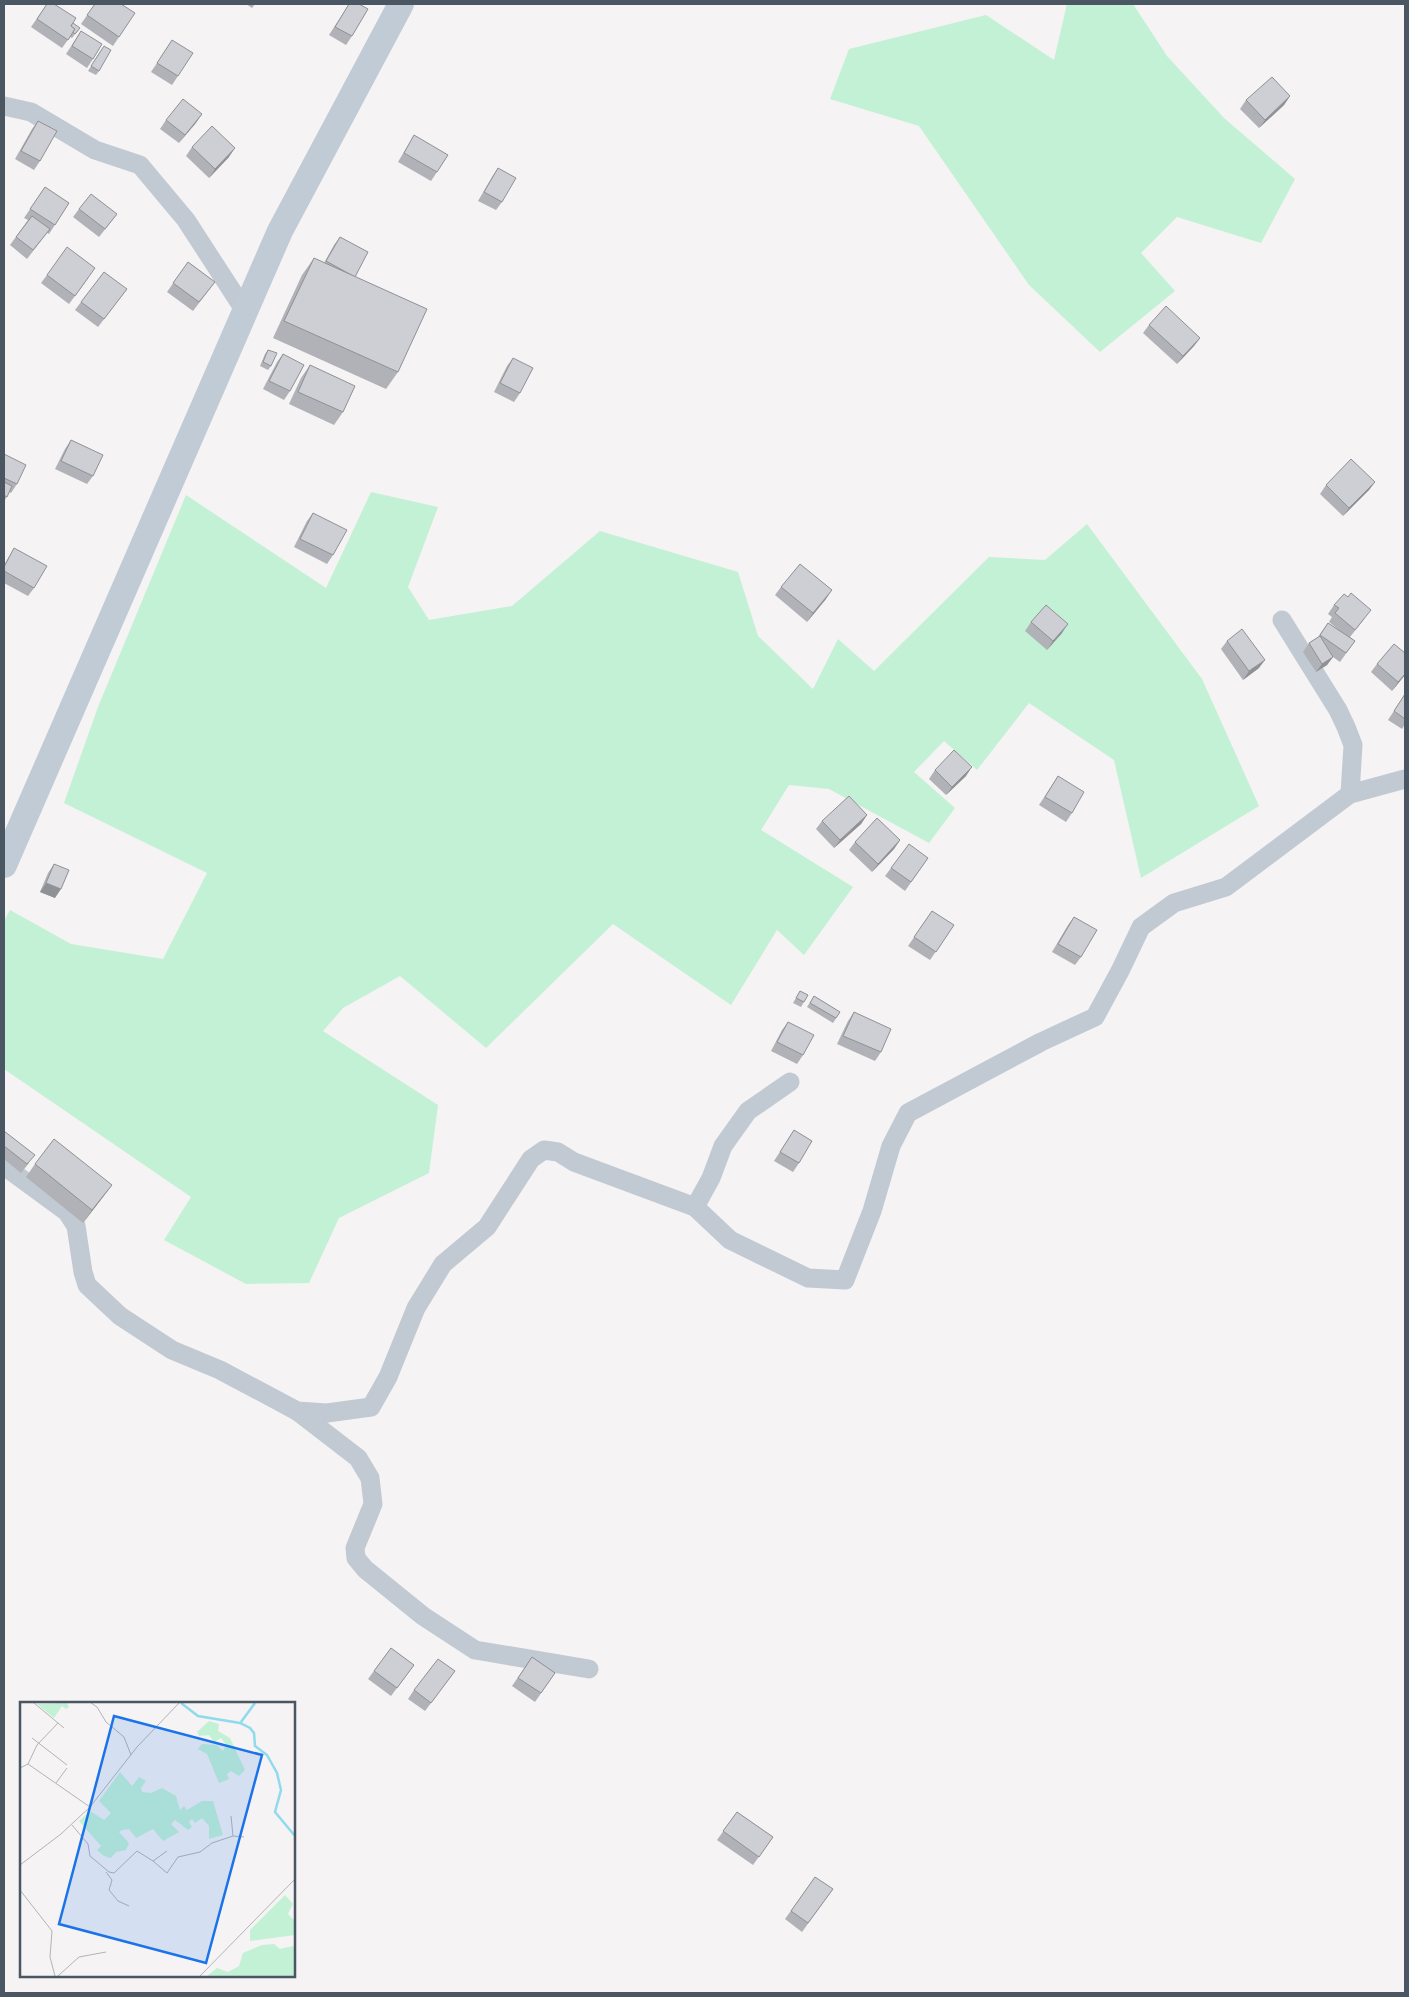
<svg xmlns="http://www.w3.org/2000/svg" width="1409" height="1997" font-family="'Noto Sans',sans-serif">
<style>
.green{fill:#c3f1d5}
.lines{fill:none;stroke-linecap:round;stroke-linejoin:round}
.minor{stroke:#c1cad2;stroke-width:19}
.secondary{stroke:#c1cbd6;stroke-width:26}
.wall{fill:#b0b2b7}
.shaded-wall{fill:#909195}
.building{fill:#cdcfd5;stroke:#909195}
.inset-river{fill:none;stroke:#90daee;stroke-width:2.5}
.inset-road{fill:none;stroke:#b1b4b9;stroke-width:1}
.view{fill:#1a73e8;fill-opacity:0.15;stroke:#1a73e8;stroke-width:2.5}
.inset-edge{fill:none;stroke:#4a5661;stroke-width:2.5}
</style>
<rect width="100%" height="100%" fill="#f5f3f3"/>
<g class="green">
<path d="M 1067,4 L 1133,4 L 1167,56 L 1224,118 L 1295,179 L 1261,243 L 1177,217 L 1141,253 L 1175,291 L 1100,352 L 1029,285 L 919,126 L 830,99 L 849,49 L 986,15 L 1054,60 Z"/>
<path d="M 371,492 L 438,507 L 408,587 L 429,620 L 512,606 L 600,531 L 738,572 L 758,636 L 813,689 L 838,639 L 874,671 L 989,557 L 1045,560 L 1087,524 L 1202,679 L 1259,806 L 1141,878 L 1114,760 L 1029,703 L 977,770 L 944,741 L 914,772 L 955,808 L 929,843 L 829,789 L 789,785 L 761,830 L 853,887 L 804,955 L 777,930 L 731,1005 L 613,924 L 486,1048 L 400,976 L 343,1008 L 323,1031 L 438,1105 L 429,1173 L 339,1218 L 309,1283 L 246,1284 L 164,1240 L 191,1197 L 4,1069 L 4,921 L 10,910 L 71,944 L 163,959 L 207,873 L 64,803 L 98,707 L 186,495 L 326,588 Z"/>
</g>
<g class="lines">
<g class="minor">
<path d="M 4,106 L 31,112 L 95,150 L 140,165 L 186,220 L 245,311"/>
<path d="M 1282,620 L 1338,710 L 1346,727 L 1353,745 L 1350,794"/>
<path d="M 4,1166 L 67,1212 L 76,1226 L 83,1272 L 87,1285 L 120,1316 L 172,1350 L 220,1370 L 297,1411 L 327,1413 L 371,1407 L 388,1377 L 416,1308 L 443,1264 L 487,1227 L 531,1159 L 544,1150 L 558,1152 L 574,1162 L 695,1207 L 711,1178 L 723,1146 L 748,1111 L 790,1082"/>
<path d="M 695,1207 L 730,1240 L 808,1278 L 845,1280 L 872,1211 L 891,1146 L 908,1113 L 1041,1042 L 1095,1017 L 1120,971 L 1141,927 L 1174,903 L 1226,887 L 1350,794 L 1405,779"/>
<path d="M 297,1411 L 358,1458 L 370,1478 L 373,1504 L 355,1548 L 356,1558 L 365,1569 L 423,1616 L 475,1650 L 589,1669"/>
</g>
<path class="secondary" d="M 4,865 L 280,231 L 401,4"/>
</g>
<g class="wall">
<path d="M 47,4 L 71,26 L 80,28 L 72,38 L 70,37 L 62,48 L 31,27 Z"/>
<path d="M 95,4 L 119,37 L 113,46 L 81,24 Z"/>
<path d="M 246,4 L 255,4 L 252,8 Z"/>
<path d="M 349,4 L 359,4 L 352,36 L 346,45 L 329,35 Z"/>
<path d="M 81,31 L 93,59 L 87,68 L 66,54 Z"/>
<path d="M 172,40 L 178,76 L 172,85 L 151,72 Z"/>
<path d="M 101,50 L 99,71 L 96,75 L 88,71 Z"/>
<path d="M 1290,96 L 1284,105 L 1259,128 L 1240,109 L 1246,100 Z"/>
<path d="M 202,114 L 179,143 L 160,129 L 166,120 Z"/>
<path d="M 38,121 L 40,161 L 34,170 L 15,159 L 32,129 Z"/>
<path d="M 414,135 L 437,172 L 431,181 L 398,162 Z"/>
<path d="M 192,147 L 229,157 L 209,178 L 186,156 Z"/>
<path d="M 498,168 L 502,202 L 496,210 L 478,201 L 492,177 Z"/>
<path d="M 45,187 L 69,203 L 49,234 L 47,233 L 27,259 L 10,245 L 28,220 L 24,218 Z"/>
<path d="M 79,209 L 117,214 L 99,237 L 73,217 Z"/>
<path d="M 340,237 L 355,277 L 398,372 L 386,389 L 273,338 L 302,275 L 314,258 L 324,263 L 334,245 Z"/>
<path d="M 188,262 L 215,282 L 193,311 L 167,292 Z"/>
<path d="M 47,275 L 89,277 L 69,304 L 41,283 Z"/>
<path d="M 127,289 L 98,327 L 75,310 L 81,302 Z"/>
<path d="M 1149,325 L 1200,338 L 1194,346 L 1177,364 L 1143,333 Z"/>
<path d="M 268,350 L 271,366 L 268,370 L 260,366 L 265,354 Z"/>
<path d="M 283,354 L 290,391 L 284,400 L 263,389 L 277,362 Z"/>
<path d="M 513,358 L 520,393 L 514,402 L 494,392 L 507,366 Z"/>
<path d="M 310,365 L 343,412 L 334,425 L 289,404 L 301,378 Z"/>
<path d="M 71,440 L 93,476 L 87,484 L 55,469 L 65,449 Z"/>
<path d="M 4,454 L 17,484 L 11,493 L 9,492 L 4,502 Z"/>
<path d="M 1375,482 L 1369,490 L 1343,516 L 1320,494 L 1326,485 Z"/>
<path d="M 313,513 L 333,555 L 327,564 L 294,547 L 307,521 Z"/>
<path d="M 14,548 L 34,588 L 28,596 L 4,583 L 4,565 Z"/>
<path d="M 781,587 L 826,599 L 807,622 L 775,595 Z"/>
<path d="M 1334,605 L 1365,618 L 1350,637 L 1355,641 L 1340,662 L 1333,657 L 1327,665 L 1316,672 L 1303,652 L 1309,643 L 1318,637 L 1328,623 L 1339,630 L 1329,622 L 1332,617 L 1328,614 Z"/>
<path d="M 1031,622 L 1062,633 L 1047,650 L 1025,631 Z"/>
<path d="M 1227,641 L 1259,668 L 1243,680 L 1221,649 Z"/>
<path d="M 1405,653 L 1405,675 L 1392,691 L 1371,672 L 1377,664 Z"/>
<path d="M 1405,694 L 1405,724 L 1402,729 L 1388,720 Z"/>
<path d="M 935,770 L 966,776 L 946,795 L 929,779 Z"/>
<path d="M 1058,776 L 1072,813 L 1066,822 L 1039,805 Z"/>
<path d="M 867,815 L 861,824 L 834,848 L 816,829 L 822,821 Z"/>
<path d="M 900,840 L 894,849 L 872,872 L 849,850 L 855,842 Z"/>
<path d="M 928,858 L 905,891 L 885,876 L 891,868 Z"/>
<path d="M 54,864 L 55,898 L 40,892 L 48,873 Z"/>
<path d="M 932,911 L 954,925 L 930,960 L 908,946 Z"/>
<path d="M 1074,917 L 1081,957 L 1075,965 L 1052,952 L 1068,925 Z"/>
<path d="M 800,991 L 808,995 L 801,1007 L 793,1003 Z"/>
<path d="M 814,996 L 840,1012 L 833,1023 L 807,1007 Z"/>
<path d="M 854,1012 L 881,1052 L 875,1061 L 837,1044 L 848,1021 Z"/>
<path d="M 788,1022 L 803,1055 L 797,1064 L 771,1051 L 782,1030 Z"/>
<path d="M 794,1130 L 799,1163 L 793,1172 L 774,1161 Z"/>
<path d="M 4,1131 L 29,1163 L 21,1173 L 4,1159 Z"/>
<path d="M 35,1164 L 112,1185 L 103,1197 L 83,1223 L 26,1177 Z"/>
<path d="M 391,1648 L 414,1665 L 391,1696 L 368,1679 Z"/>
<path d="M 532,1657 L 555,1673 L 535,1702 L 512,1686 Z"/>
<path d="M 455,1671 L 425,1711 L 408,1699 L 414,1690 Z"/>
<path d="M 737,1812 L 773,1837 L 753,1865 L 717,1840 Z"/>
<path d="M 815,1877 L 833,1889 L 802,1932 L 785,1919 Z"/>
</g>
<g class="shaded-wall">
<path d="M 1290,96 L 1284,105 L 1259,128 L 1265,120 Z"/>
<path d="M 202,114 L 196,123 L 179,143 L 185,135 Z"/>
<path d="M 235,148 L 229,157 L 209,178 L 215,169 Z"/>
<path d="M 1200,338 L 1194,346 L 1177,364 L 1183,356 Z"/>
<path d="M 1375,482 L 1369,490 L 1343,516 L 1349,508 Z"/>
<path d="M 832,590 L 826,599 L 807,622 L 813,613 Z"/>
<path d="M 1068,624 L 1062,633 L 1047,650 L 1053,641 Z"/>
<path d="M 1333,657 L 1327,665 L 1316,672 L 1322,664 Z"/>
<path d="M 1265,660 L 1259,668 L 1243,680 L 1249,671 Z"/>
<path d="M 1405,674 L 1405,675 L 1392,691 L 1398,682 Z"/>
<path d="M 972,767 L 966,776 L 946,795 L 952,787 Z"/>
<path d="M 867,815 L 861,824 L 834,848 L 840,840 Z"/>
<path d="M 900,840 L 894,849 L 872,872 L 878,864 Z"/>
<path d="M 46,883 L 61,889 L 55,898 L 40,892 Z"/>
<path d="M 112,1185 L 103,1197 L 83,1223 L 92,1210 Z"/>
</g>
<g class="building">
<path d="M 47,4 L 54,4 L 76,18 L 71,26 L 75,29 L 68,40 L 37,19 Z"/>
<path d="M 95,4 L 121,4 L 135,13 L 119,37 L 87,15 Z"/>
<path d="M 349,4 L 359,4 L 368,9 L 352,36 L 335,27 Z"/>
<path d="M 73,23 L 80,28 L 75,34 L 73,32 L 75,29 L 71,26 Z"/>
<path d="M 81,31 L 102,44 L 93,59 L 72,46 Z"/>
<path d="M 172,40 L 193,53 L 178,76 L 157,63 Z"/>
<path d="M 104,46 L 111,50 L 99,71 L 91,66 Z"/>
<path d="M 1272,77 L 1290,96 L 1265,120 L 1246,100 Z"/>
<path d="M 183,99 L 202,114 L 185,135 L 166,120 Z"/>
<path d="M 38,121 L 57,131 L 40,161 L 21,151 Z"/>
<path d="M 212,126 L 235,148 L 215,169 L 192,147 Z"/>
<path d="M 414,135 L 448,155 L 437,172 L 404,153 Z"/>
<path d="M 498,168 L 516,178 L 502,202 L 484,192 Z"/>
<path d="M 45,187 L 69,203 L 55,225 L 30,209 Z"/>
<path d="M 91,194 L 117,214 L 105,229 L 79,209 Z"/>
<path d="M 32,216 L 50,229 L 33,250 L 16,237 Z"/>
<path d="M 340,237 L 368,252 L 355,277 L 326,261 Z"/>
<path d="M 67,247 L 95,268 L 75,296 L 47,275 Z"/>
<path d="M 314,258 L 427,309 L 398,372 L 284,321 Z"/>
<path d="M 188,262 L 215,282 L 199,302 L 173,283 Z"/>
<path d="M 104,272 L 127,289 L 104,319 L 81,302 Z"/>
<path d="M 1166,306 L 1200,338 L 1183,356 L 1149,325 Z"/>
<path d="M 268,350 L 277,353 L 271,366 L 263,362 Z"/>
<path d="M 283,354 L 304,365 L 290,391 L 269,381 Z"/>
<path d="M 513,358 L 533,368 L 520,393 L 500,383 Z"/>
<path d="M 310,365 L 355,386 L 343,412 L 298,392 Z"/>
<path d="M 71,440 L 103,455 L 93,476 L 61,461 Z"/>
<path d="M 4,454 L 26,465 L 17,484 L 4,478 Z"/>
<path d="M 1351,459 L 1375,482 L 1349,508 L 1326,485 Z"/>
<path d="M 4,482 L 12,486 L 7,497 L 4,495 Z"/>
<path d="M 313,513 L 347,530 L 333,555 L 300,539 Z"/>
<path d="M 14,548 L 47,566 L 34,588 L 4,571 L 4,567 Z"/>
<path d="M 800,564 L 832,590 L 813,613 L 781,587 Z"/>
<path d="M 1351,593 L 1371,610 L 1355,630 L 1335,613 L 1339,608 L 1334,605 L 1344,594 L 1348,597 Z"/>
<path d="M 1046,605 L 1068,624 L 1053,641 L 1031,622 Z"/>
<path d="M 1328,623 L 1355,641 L 1346,653 L 1320,635 Z"/>
<path d="M 1242,629 L 1265,660 L 1249,671 L 1227,641 Z"/>
<path d="M 1320,636 L 1333,657 L 1322,664 L 1309,643 Z"/>
<path d="M 1394,644 L 1405,653 L 1405,674 L 1398,682 L 1377,664 Z"/>
<path d="M 1405,694 L 1405,719 L 1394,711 Z"/>
<path d="M 954,750 L 972,767 L 952,787 L 935,770 Z"/>
<path d="M 1058,776 L 1084,792 L 1072,813 L 1045,797 Z"/>
<path d="M 849,796 L 867,815 L 840,840 L 822,821 Z"/>
<path d="M 877,818 L 900,840 L 878,864 L 855,842 Z"/>
<path d="M 909,844 L 928,858 L 911,882 L 891,868 Z"/>
<path d="M 54,864 L 69,870 L 61,889 L 46,883 Z"/>
<path d="M 932,911 L 954,925 L 936,952 L 914,937 Z"/>
<path d="M 1074,917 L 1097,930 L 1081,957 L 1058,944 Z"/>
<path d="M 800,991 L 808,995 L 804,1002 L 796,998 Z"/>
<path d="M 814,996 L 840,1012 L 836,1018 L 810,1003 Z"/>
<path d="M 854,1012 L 891,1029 L 881,1052 L 843,1036 Z"/>
<path d="M 788,1022 L 814,1035 L 803,1055 L 777,1042 Z"/>
<path d="M 794,1130 L 812,1141 L 799,1163 L 780,1152 Z"/>
<path d="M 4,1131 L 35,1155 L 27,1164 L 4,1146 Z"/>
<path d="M 54,1139 L 112,1185 L 92,1210 L 35,1164 Z"/>
<path d="M 391,1648 L 414,1665 L 397,1688 L 374,1671 Z"/>
<path d="M 532,1657 L 555,1673 L 541,1693 L 518,1678 Z"/>
<path d="M 438,1659 L 455,1671 L 431,1703 L 414,1690 Z"/>
<path d="M 737,1812 L 773,1837 L 759,1857 L 723,1831 Z"/>
<path d="M 815,1877 L 833,1889 L 808,1923 L 791,1911 Z"/>
</g>
<g transform="translate(20 1702)">
<rect width="275" height="275" fill="#f5f3f3"/>
<path d="M 47,1 L 49,5 L 46,7 L 42,4 L 34,16 L 17,2 ZM 189,19 L 199,22 L 198,29 L 210,36 L 225,68 L 219,74 L 211,69 L 207,72 L 209,77 L 199,81 L 187,52 L 178,47 L 182,42 L 197,43 L 203,49 L 206,43 L 201,36 L 194,40 L 189,33 L 179,34 L 177,30 ZM 100,70 L 112,84 L 119,75 L 126,79 L 121,86 L 122,90 L 131,91 L 142,86 L 156,94 L 160,108 L 164,104 L 167,108 L 182,99 L 193,99 L 203,133 L 189,137 L 189,124 L 182,116 L 175,121 L 172,117 L 169,120 L 172,125 L 168,128 L 155,118 L 151,122 L 159,130 L 143,139 L 133,127 L 116,136 L 109,127 L 102,128 L 99,130 L 109,141 L 106,148 L 96,150 L 91,156 L 84,154 L 77,148 L 81,144 L 59,119 L 70,109 L 84,118 L 91,111 L 79,99 ZM 265,193 L 273,202 L 268,212 L 275,219 L 275,233 L 230,239 L 230,228 ZM 254,242 L 260,247 L 273,244 L 275,247 L 275,274 L 187,274 L 197,266 L 208,270 L 219,264 L 223,251 L 242,243 Z" fill="#c3f1d5"/>
<path class="inset-river" d="M 161,1 L 178,14 L 220,21 L 230,26 L 234,31 L 235,44 L 247,53 L 257,71 L 261,88 L 255,110 L 275,134M 221,20 L 235,1"/>
<path class="inset-road" d="M 14,1 L 38,21M 71,1 L 77,5 L 86,20 L 104,35 L 111,53M 12,36 L 47,63M 8,62 L 70,105M 0,66 L 8,62 L 17,43 L 38,21 L 44,26M 36,81 L 47,66M 211,114 L 213,134M 52,123 L 68,142 L 70,154 L 89,170 L 94,171 L 117,149 L 133,159 L 147,149M 133,159 L 147,171 L 158,155 L 180,150 L 192,141 L 213,134 L 224,135M 0,163 L 41,132 L 70,105 L 117,45 L 159,1M 86,170 L 92,178 L 89,188 L 98,199 L 109,204M 0,188 L 32,229 L 30,255 L 35,274M 38,274 L 59,255 L 86,250M 180,274 L 275,177"/>
<path class="view" d="M 94,14 L 242,53 L 186,261 L 39,222 Z"/>
<rect width="275" height="275" class="inset-edge"/>
</g>
<rect width="1409" height="1997" fill="none" stroke="#4a5661" stroke-width="10"/>
</svg>
